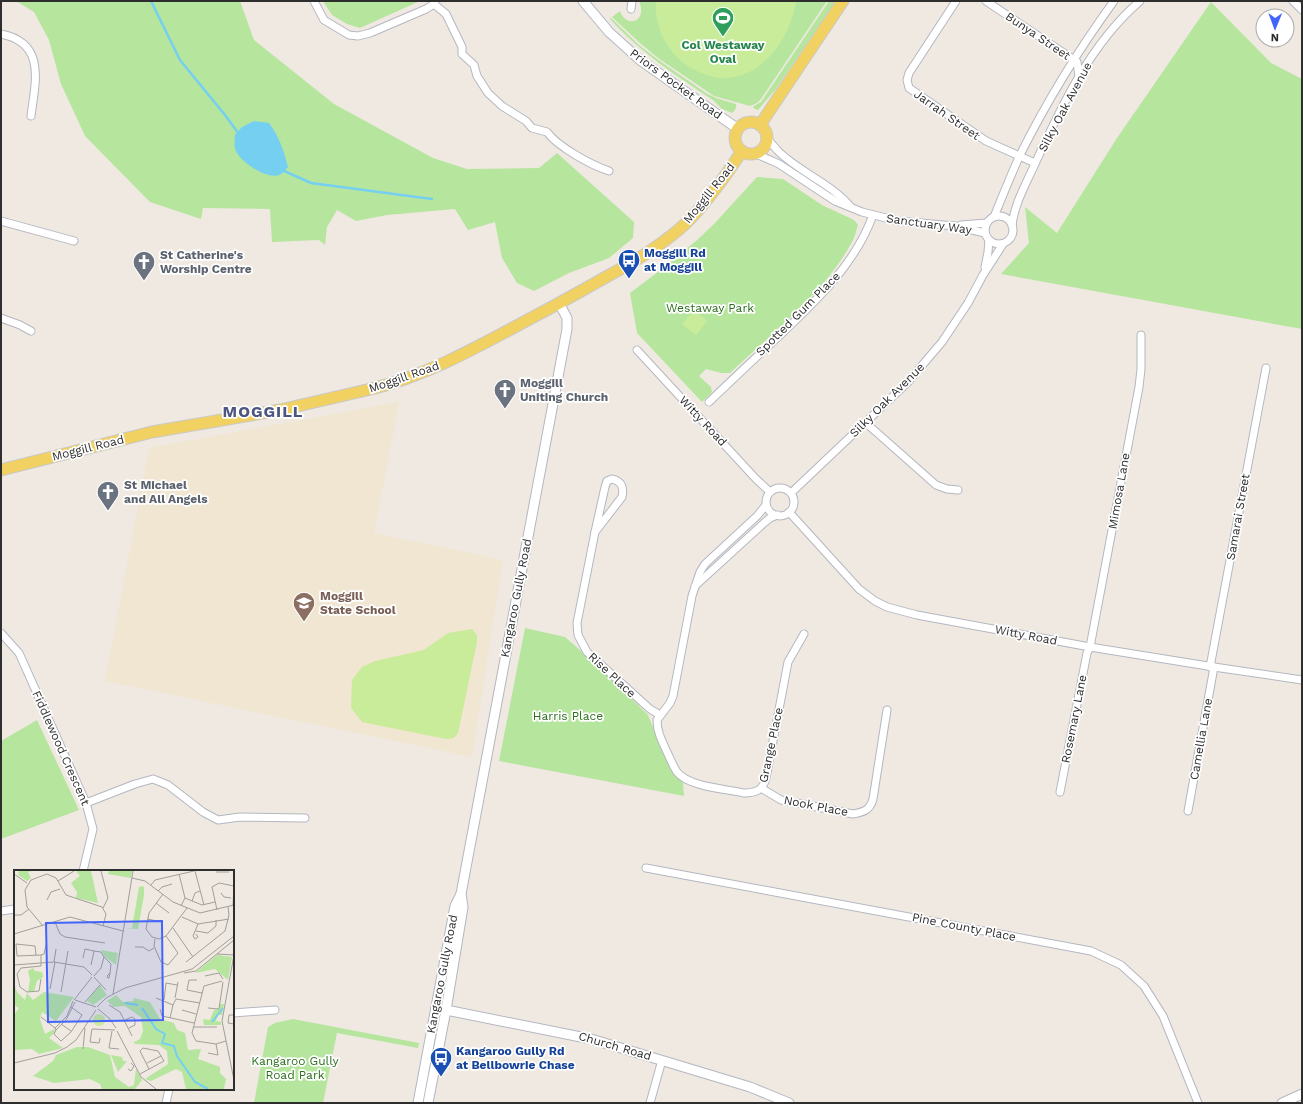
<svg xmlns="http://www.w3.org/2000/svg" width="1303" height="1104" font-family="'Work Sans',sans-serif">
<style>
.education{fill:#f0e6d1}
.green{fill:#b6e59e}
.pitch{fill:#c9ec9a}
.water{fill:#75cff0}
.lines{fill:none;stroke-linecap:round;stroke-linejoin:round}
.stream{stroke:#75cff0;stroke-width:2.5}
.street-casing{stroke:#b4b7c1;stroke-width:9}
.secondary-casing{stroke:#b4b7c1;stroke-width:11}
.primary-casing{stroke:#c9c9c9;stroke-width:13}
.street{stroke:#fff;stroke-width:7}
.secondary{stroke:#fff;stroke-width:9}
.primary{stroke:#f2d163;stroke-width:11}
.labels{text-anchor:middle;stroke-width:3.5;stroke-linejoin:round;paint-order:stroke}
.street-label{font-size:12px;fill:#2e2e2e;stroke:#fff}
.leisure-label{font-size:12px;font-weight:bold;fill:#27864d;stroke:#fff}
.transit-label{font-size:12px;font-weight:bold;fill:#164399;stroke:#fff;text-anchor:start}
.worship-label{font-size:12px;font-weight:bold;fill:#5b616d;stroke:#fff;text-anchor:start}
.park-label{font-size:12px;fill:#2c6e1b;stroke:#fff}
.education-label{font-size:12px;font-weight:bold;fill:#785e54;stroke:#fff;text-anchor:start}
.district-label{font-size:16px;font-weight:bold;letter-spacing:1px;fill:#4d5680;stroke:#fff}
.inset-river{fill:none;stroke:#75cff0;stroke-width:2}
.inset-road{fill:none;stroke:#a29e99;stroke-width:1}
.view{fill:#4264fb;fill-opacity:0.15;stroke:#4264fb;stroke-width:2}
.inset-edge{fill:none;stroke:#2e2e2e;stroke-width:2}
</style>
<rect width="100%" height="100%" fill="#efe9e1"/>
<path class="education" d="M 399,402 L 374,533 L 503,560 L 472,757 L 105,681 L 149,448 Z"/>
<g class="green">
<path d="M 16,1 L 240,1 L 254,40 L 334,104 L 433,158 L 467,169 L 539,168 L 557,153 L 634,222 L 633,238 L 609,258 L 569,273 L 534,291 L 517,283 L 502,258 L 495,222 L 468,230 L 455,209 L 387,215 L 356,221 L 337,210 L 327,227 L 325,245 L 319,240 L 272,242 L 270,209 L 203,208 L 201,219 L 150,202 L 85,136 L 61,84 L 49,40 L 34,12 Z"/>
<path d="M 323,1 L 420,1 L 360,28 L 347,24 L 332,15 Z"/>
<path d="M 639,1 L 827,1 L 761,99 L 757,103 L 750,106 L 714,96 L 658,58 L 640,43 L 612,17 L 620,11 C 626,29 648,22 639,1 Z"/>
<path d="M 829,1 L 836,1 L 775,90 L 758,110 L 753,108 L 754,106 L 761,102 Z"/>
<path d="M 1211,2 L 1271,63 L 1302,79 L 1302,329 L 1001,274 L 1029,243 L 1025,207 L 1057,233 L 1117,138 Z"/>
<path d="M 611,18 L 639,45 L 657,59 L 706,93 L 716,98 L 736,104 C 737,107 735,111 732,113 L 722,109 L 713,100 C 676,76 640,52 610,19 Z"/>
<path d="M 757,177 L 783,179 L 822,205 L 854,220 L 858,225 C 856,231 855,237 852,242 C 824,294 772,333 730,373 L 721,373 L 706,369 L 699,376 L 711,387 L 712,392 L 702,402 L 637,333 L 630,293 L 654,275 L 696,241 L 714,224 Z"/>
<path d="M 525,628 L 565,637 L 604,671 L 648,715 L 657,737 L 676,776 L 683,783 L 684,796 L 499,761 Z"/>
<path d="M 37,720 L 79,810 L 1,839 L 1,741 Z"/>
<path d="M 293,1019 L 419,1043 L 418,1048 L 337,1033 L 323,1103 L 254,1103 L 268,1027 L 275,1023 Z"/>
</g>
<g class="pitch">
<path d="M 656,1 L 796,1 C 791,35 766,75 728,78 C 718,79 708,76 699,72 C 671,59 654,32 656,1 Z"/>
<path d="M 694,310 L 707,321 L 696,335 L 682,324 Z"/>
<path d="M 472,629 L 477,635 L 477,642 L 458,733 L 454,738 L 446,739 L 362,722 L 351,708 L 352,680 L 362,667 L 375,661 L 424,650 L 448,633 Z"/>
</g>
<path class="water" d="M 254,121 L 269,123 C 279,136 284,151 288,167 C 286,169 283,173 281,174 C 270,182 237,161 235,148 C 234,144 235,139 235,135 L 242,127 Z"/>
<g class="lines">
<g class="stream">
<path d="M 151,1 L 180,60 L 225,115 L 239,134"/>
<path d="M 282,170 L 311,183 L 432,199"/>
</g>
<g class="street-casing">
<g id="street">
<path d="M 314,1 L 324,20 L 349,35 L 358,36 L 370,33 L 426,9 L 434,4"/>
<path d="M 435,1 L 434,4 L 446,14 L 462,47 L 462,54 L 474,65 L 477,76 L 488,93 L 502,106 L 526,121 L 532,128 L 547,132 C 558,147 591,165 609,171"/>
<path d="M 956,1 L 909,73 L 907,80 L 909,88 L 986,141 L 1035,163"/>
<path d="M 986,1 L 1077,62 L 1079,77"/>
<path d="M 1293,1 L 1302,10"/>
<path d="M 631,9 L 632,1"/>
<path d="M 1,34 C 47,43 35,83 31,116"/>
<path d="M 767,138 C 771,143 775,148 779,152 C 801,173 830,183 850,206"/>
<path d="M 754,153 L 779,164 L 835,201 L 862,212 L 898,221 L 955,226 L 985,233"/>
<circle cx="999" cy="230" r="14"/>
<path d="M 994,217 C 1002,197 1011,175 1020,155 C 1047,101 1079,49 1114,1"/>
<path d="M 1,221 L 74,241"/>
<path d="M 961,225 L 987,223"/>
<path d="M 1012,226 C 1014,205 1025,186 1034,166 C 1061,107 1090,44 1140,1"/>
<path d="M 985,267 L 988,252 L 989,240"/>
<path d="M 1,318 L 20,325 L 31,331"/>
<path d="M 637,350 L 756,479 L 770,492"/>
<path d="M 709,402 C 732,380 755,358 778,337 C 815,302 855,265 873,215"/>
<path d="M 866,423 L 936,485 L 947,489 L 958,490"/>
<path d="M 612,479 C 622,481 624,488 622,497 L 595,532 L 605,487 L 607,481 Z"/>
<circle cx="780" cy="502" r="14"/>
<path d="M 791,493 L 907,383 L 942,342 L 968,303 L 983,275 L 1003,244"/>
<path d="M 766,505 L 757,516 L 705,564 L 700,572 L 692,596 L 673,696 L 670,703 L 657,720 C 657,732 662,741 667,752 C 670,758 673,766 677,772 C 689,787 726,789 744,793 C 756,793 763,790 766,778 L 788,662 L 804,634"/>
<path d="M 789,512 L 859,589 L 875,601 L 887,607 L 917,615 L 1090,647 L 1214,667 L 1302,680"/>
<path d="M 595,532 L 577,623 L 578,635 L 587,652 L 650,709 L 660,715"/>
<path d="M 695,586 L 764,523 L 770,518 L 777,515"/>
<path d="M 1,633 L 19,653 L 86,803 L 93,829 L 83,871"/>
<path d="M 1210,667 L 1266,368"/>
<path d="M 761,788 L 781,800 L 853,814 C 864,812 870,810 873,799 L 887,710"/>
<path d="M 1060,792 L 1087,653 L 1090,647 L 1139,387 L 1141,369 L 1141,335"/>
<path d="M 86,803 L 135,784 L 153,779 L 168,785 L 203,812 L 218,820 L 240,817 L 305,818"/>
<path d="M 1188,811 L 1214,667"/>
<path d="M 646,868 L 1091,951 L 1121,965 L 1144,986 L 1163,1016 L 1198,1103"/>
<path d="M 1,911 L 15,909"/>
<path d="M 233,1013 L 275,1010"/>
<path d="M 166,1103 L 169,1089"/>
<path d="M 650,1103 L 662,1060"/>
</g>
</g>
<g class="secondary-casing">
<g id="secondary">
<path d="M 583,1 L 609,32 L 640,60 L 738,129"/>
<path d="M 436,1008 L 591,1039 L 750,1087 L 789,1103"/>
<path d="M 418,1103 L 455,906 L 461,894 L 567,329 L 567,318 L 559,303"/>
<path d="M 428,1103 L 446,1010 L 463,907 L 461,894"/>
<path d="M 1282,1103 L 1302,1094"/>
</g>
</g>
<g class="primary-casing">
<g id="primary">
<circle cx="751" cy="138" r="16"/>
<path d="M 760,125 L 843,1"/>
<path d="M 1,470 L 152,432 L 280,410 L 371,389 C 430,375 484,343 537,315 C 560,303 583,290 606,277 C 634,262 661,246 684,225 C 707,203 725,177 742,151"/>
</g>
</g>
<use href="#street" class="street"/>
<use href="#secondary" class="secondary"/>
<use href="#primary" class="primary"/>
</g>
<defs>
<g id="stadium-pin" transform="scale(1.15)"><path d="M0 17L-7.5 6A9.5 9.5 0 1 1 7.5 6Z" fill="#2e9e5b" stroke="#fff"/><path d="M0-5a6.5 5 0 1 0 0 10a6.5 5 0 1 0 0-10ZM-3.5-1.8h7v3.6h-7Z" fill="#fff"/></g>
<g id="bus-pin" transform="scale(1.15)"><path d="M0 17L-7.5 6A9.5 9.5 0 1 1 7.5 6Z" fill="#1a4fb4" stroke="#fff"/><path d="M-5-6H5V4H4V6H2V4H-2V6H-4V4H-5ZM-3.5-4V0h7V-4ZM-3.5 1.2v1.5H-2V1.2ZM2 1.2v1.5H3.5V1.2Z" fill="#fff"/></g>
<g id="church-pin" transform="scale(1.15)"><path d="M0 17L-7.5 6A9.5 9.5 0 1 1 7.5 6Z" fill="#6b7280" stroke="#fff"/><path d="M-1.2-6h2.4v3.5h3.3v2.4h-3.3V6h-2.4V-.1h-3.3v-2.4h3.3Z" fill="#fff"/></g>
<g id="school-pin" transform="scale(1.15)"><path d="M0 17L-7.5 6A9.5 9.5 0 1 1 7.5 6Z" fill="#8d6e63" stroke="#fff"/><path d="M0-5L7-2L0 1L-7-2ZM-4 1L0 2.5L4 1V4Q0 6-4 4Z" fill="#fff"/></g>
</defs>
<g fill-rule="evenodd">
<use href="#stadium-pin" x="723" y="18"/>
<use href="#bus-pin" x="629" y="260"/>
<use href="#church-pin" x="144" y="262"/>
<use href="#church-pin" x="505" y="390"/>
<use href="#church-pin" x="108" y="492"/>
<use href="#school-pin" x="304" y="603"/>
<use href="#bus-pin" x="441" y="1058"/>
</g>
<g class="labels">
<g class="street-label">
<text transform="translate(1038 36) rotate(34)" y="4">Bunya Street</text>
<text transform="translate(676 84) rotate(36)" y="4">Priors Pocket Road</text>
<text transform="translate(1065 107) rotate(-62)" y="4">Silky Oak Avenue</text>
<text transform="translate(947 115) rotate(35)" y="4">Jarrah Street</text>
<text transform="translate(709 193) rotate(-51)" y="4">Moggill Road</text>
<text transform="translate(929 224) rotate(8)" y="4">Sanctuary Way</text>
<text transform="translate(798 314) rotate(-45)" y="4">Spotted Gum Place</text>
<text transform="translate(404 377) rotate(-19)" y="4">Moggill Road</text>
<text transform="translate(887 400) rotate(-45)" y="4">Silky Oak Avenue</text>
<text transform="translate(703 421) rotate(47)" y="4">Witty Road</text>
<text transform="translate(88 448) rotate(-14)" y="4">Moggill Road</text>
<text transform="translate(1119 491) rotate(-80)" y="4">Mimosa Lane</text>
<text transform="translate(1238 517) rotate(-80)" y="4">Samarai Street</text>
<text transform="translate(516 598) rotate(-79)" y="4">Kangaroo Gully Road</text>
<text transform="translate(1026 635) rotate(11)" y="4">Witty Road</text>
<text transform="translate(612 675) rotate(43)" y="4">Rise Place</text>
<text transform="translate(1074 719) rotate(-79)" y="4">Rosemary Lane</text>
<text transform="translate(1201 739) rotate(-80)" y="4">Camellia Lane</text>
<text transform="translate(771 745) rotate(-78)" y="4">Grange Place</text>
<text transform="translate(61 748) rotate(66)" y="4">Fiddlewood Crescent</text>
<text transform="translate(816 806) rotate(11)" y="4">Nook Place</text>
<text transform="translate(964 927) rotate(11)" y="4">Pine County Place</text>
<text transform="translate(442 974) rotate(-79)" y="4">Kangaroo Gully Road</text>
<text transform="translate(615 1046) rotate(16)" y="4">Church Road</text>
</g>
<g class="leisure-label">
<text x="723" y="49">Col Westaway<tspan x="723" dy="14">Oval</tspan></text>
</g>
<g class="transit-label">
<text x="644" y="257">Moggill Rd<tspan x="644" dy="14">at Moggill</tspan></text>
<text x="456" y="1055">Kangaroo Gully Rd<tspan x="456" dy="14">at Bellbowrie Chase</tspan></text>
</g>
<g class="worship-label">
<text x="160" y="259">St Catherine's<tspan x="160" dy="14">Worship Centre</tspan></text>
<text x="520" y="387">Moggill<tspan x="520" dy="14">Uniting Church</tspan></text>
<text x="124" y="489">St Michael<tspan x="124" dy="14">and All Angels</tspan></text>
</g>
<g class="park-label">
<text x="710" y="312">Westaway Park</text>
<text x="568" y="720">Harris Place</text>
<text x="295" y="1065">Kangaroo Gully<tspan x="295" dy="14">Road Park</tspan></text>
</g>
<g class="education-label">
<text x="320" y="600">Moggill<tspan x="320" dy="14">State School</tspan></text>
</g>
<g class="district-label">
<text x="263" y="417">MOGGILL</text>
</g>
</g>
<g transform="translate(14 870)">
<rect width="220" height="220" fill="#efe9e1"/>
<path d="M 5,1 L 18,1 L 14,2 L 17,8 L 13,11 L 4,5 ZM 62,1 L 77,1 L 84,33 L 62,28 L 63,22 L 57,13 L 66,6 ZM 95,1 L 118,1 L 117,8 L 94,4 ZM 128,16 L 130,17 L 130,25 L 124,59 L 122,59 L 111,58 L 118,58 L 125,17 ZM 87,80 L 104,83 L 102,95 L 91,87 ZM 203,85 L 218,87 L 214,110 L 201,99 L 181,103 ZM 19,98 L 21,101 L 28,102 L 29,107 L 23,111 L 20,122 L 14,122 L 16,110 L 14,101 ZM 0,113 L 3,122 L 11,130 L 13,123 L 19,130 L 30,122 L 60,127 L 42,151 L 28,142 L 26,149 L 31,164 L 40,159 L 41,162 L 35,168 L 49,178 L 25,184 L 18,179 L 0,180 L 0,145 L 5,138 L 0,135 ZM 86,115 L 93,125 L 79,135 L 73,131 ZM 102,125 L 109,132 L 119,131 L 120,128 L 136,132 L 146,149 L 160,153 L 163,160 L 171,163 L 174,180 L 187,179 L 184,189 L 206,197 L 206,203 L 212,209 L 210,219 L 172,219 L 168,202 L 162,199 L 137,211 L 131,209 L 154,194 L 153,181 L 145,175 L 121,174 L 120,172 L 126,169 L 129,161 L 127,147 L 111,136 L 100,137 L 93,131 ZM 206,134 L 210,134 L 208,145 L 204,145 L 202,151 L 207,152 L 207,155 L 190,155 L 189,149 L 196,150 L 200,140 L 205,139 ZM 63,177 L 74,177 L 96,185 L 101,207 L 115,217 L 120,215 L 122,199 L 128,210 L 121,219 L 88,219 L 86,214 L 76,209 L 40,213 L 19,206 L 39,191 L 42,185 ZM 97,185 L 108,187 L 109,191 L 113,191 L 104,202 Z" fill="#b6e59e"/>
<path d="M79 150a6 6 0 1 1 12 0a6 6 0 1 1-12 0Z" fill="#c9ec9a"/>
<path class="inset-river" d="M 111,133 L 124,135M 128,138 L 142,159 L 151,164 L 148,173 L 160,176 L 163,186 L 181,212 L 194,219M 198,152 L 209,138"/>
<path class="inset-road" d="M 87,1 L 94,28 L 89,38M 181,1 L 190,35M 202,2 L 215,2M 0,4 L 13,13M 165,4 L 171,28 L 167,36M 118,8 L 131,11 L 159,32 L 186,43 L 220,35M 44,11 L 60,1M 137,15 L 141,10 L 180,1M 144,21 L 148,17 L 158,14M 207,23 L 210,27 L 217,28M 149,24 L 135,43 L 132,59 L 138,67 L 145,69 L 152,66 L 173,38M 171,28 L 188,35 L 201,32M 33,30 L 37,22 L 46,19M 178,31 L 181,23 L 186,21M 142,33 L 155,43M 219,36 L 220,14M 203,40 L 198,17 L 205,13 L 220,16M 0,45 L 7,45 L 15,39M 168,47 L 184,54 L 215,49M 133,49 L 149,52M 41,52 L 46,64 L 51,67 L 91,73M 29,56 L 13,37 L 11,20 L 17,10 L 33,4 L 42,8 L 52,25 L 88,37 L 92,44 L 89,56M 159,58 L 179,87M 182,61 L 194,63 L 202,56 L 202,50M 0,64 L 56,47 L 109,61M 182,64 L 184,67 L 181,69 L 179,66 L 184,54M 141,69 L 140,76 L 147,92 L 154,95 L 164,83 L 152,66M 121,77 L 129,77 L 135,81 L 140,78M 203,84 L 220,85M 22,85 L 21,76 L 2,74 L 3,86 L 27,85M 27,85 L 27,96 L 7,98 L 3,104 L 6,117 L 13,122 L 25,121 L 27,109M 27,85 L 30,84 L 32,75M 220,85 L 208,151 L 220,210M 90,87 L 97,94 L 96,103M 69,88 L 71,79 L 80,81M 40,92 L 42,79M 172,92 L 211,61 L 215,45 L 214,37M 0,95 L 40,92 L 70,97 L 78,105M 77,95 L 80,81 L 87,82 L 90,87 L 87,98 L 80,106M 96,103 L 95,108 L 94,108 L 93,106 ZM 170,103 L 182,101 L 220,70M 191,106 L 205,103 L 209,109M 80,107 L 92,120M 183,110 L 175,110 L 173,120 L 188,123M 208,111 L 190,116 L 178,163 L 182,171 L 202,174 L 212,171M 36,119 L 41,92M 47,122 L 54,81M 99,124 L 119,1M 142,128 L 159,135 L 162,129 L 186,133M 161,128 L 164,112M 60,130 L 78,107M 61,130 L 82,137M 150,130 L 152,113 L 163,115M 59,131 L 53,146 L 41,158 L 42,160 L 52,150 L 61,132M 71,132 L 86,115M 95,135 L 106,142 L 118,166M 83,137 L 92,128 L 111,118 L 178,99 L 220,66M 194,138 L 205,139 L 209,112M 84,139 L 95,148 L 102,158M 146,139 L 148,146 L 180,153M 168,140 L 182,144M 220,145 L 215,145 L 214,153 L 220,154M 27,147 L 41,158M 156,148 L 159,135M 111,150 L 118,147 L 121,149 L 121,155 L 115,158M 47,154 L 57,161M 180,157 L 203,157M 42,160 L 40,164 L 47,171 L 57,162 L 68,145 L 57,137M 98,161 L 95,178 L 105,179M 103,161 L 127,207 L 142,219M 86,168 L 85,173 L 76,172 L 78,159 L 101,160M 69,179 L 71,158M 194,183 L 204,185 L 202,174M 0,193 L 41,183 L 53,177 L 62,170 L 82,140M 133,193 L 147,186M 114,199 L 117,201 L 120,196 L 117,193M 126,204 L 150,191 L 144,181 L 129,178 L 126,181 L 135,199"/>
<path class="view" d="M 148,51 L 149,150 L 34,152 L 32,53 Z"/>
<rect width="220" height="220" class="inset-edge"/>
</g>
<rect width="1303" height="1104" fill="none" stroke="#2e2e2e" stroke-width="4"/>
<g transform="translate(1275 28) rotate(181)"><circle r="19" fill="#ffffff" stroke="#ababab"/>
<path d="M0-3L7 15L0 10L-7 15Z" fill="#4264fb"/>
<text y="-6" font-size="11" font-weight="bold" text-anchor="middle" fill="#2e2e2e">N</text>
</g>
</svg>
